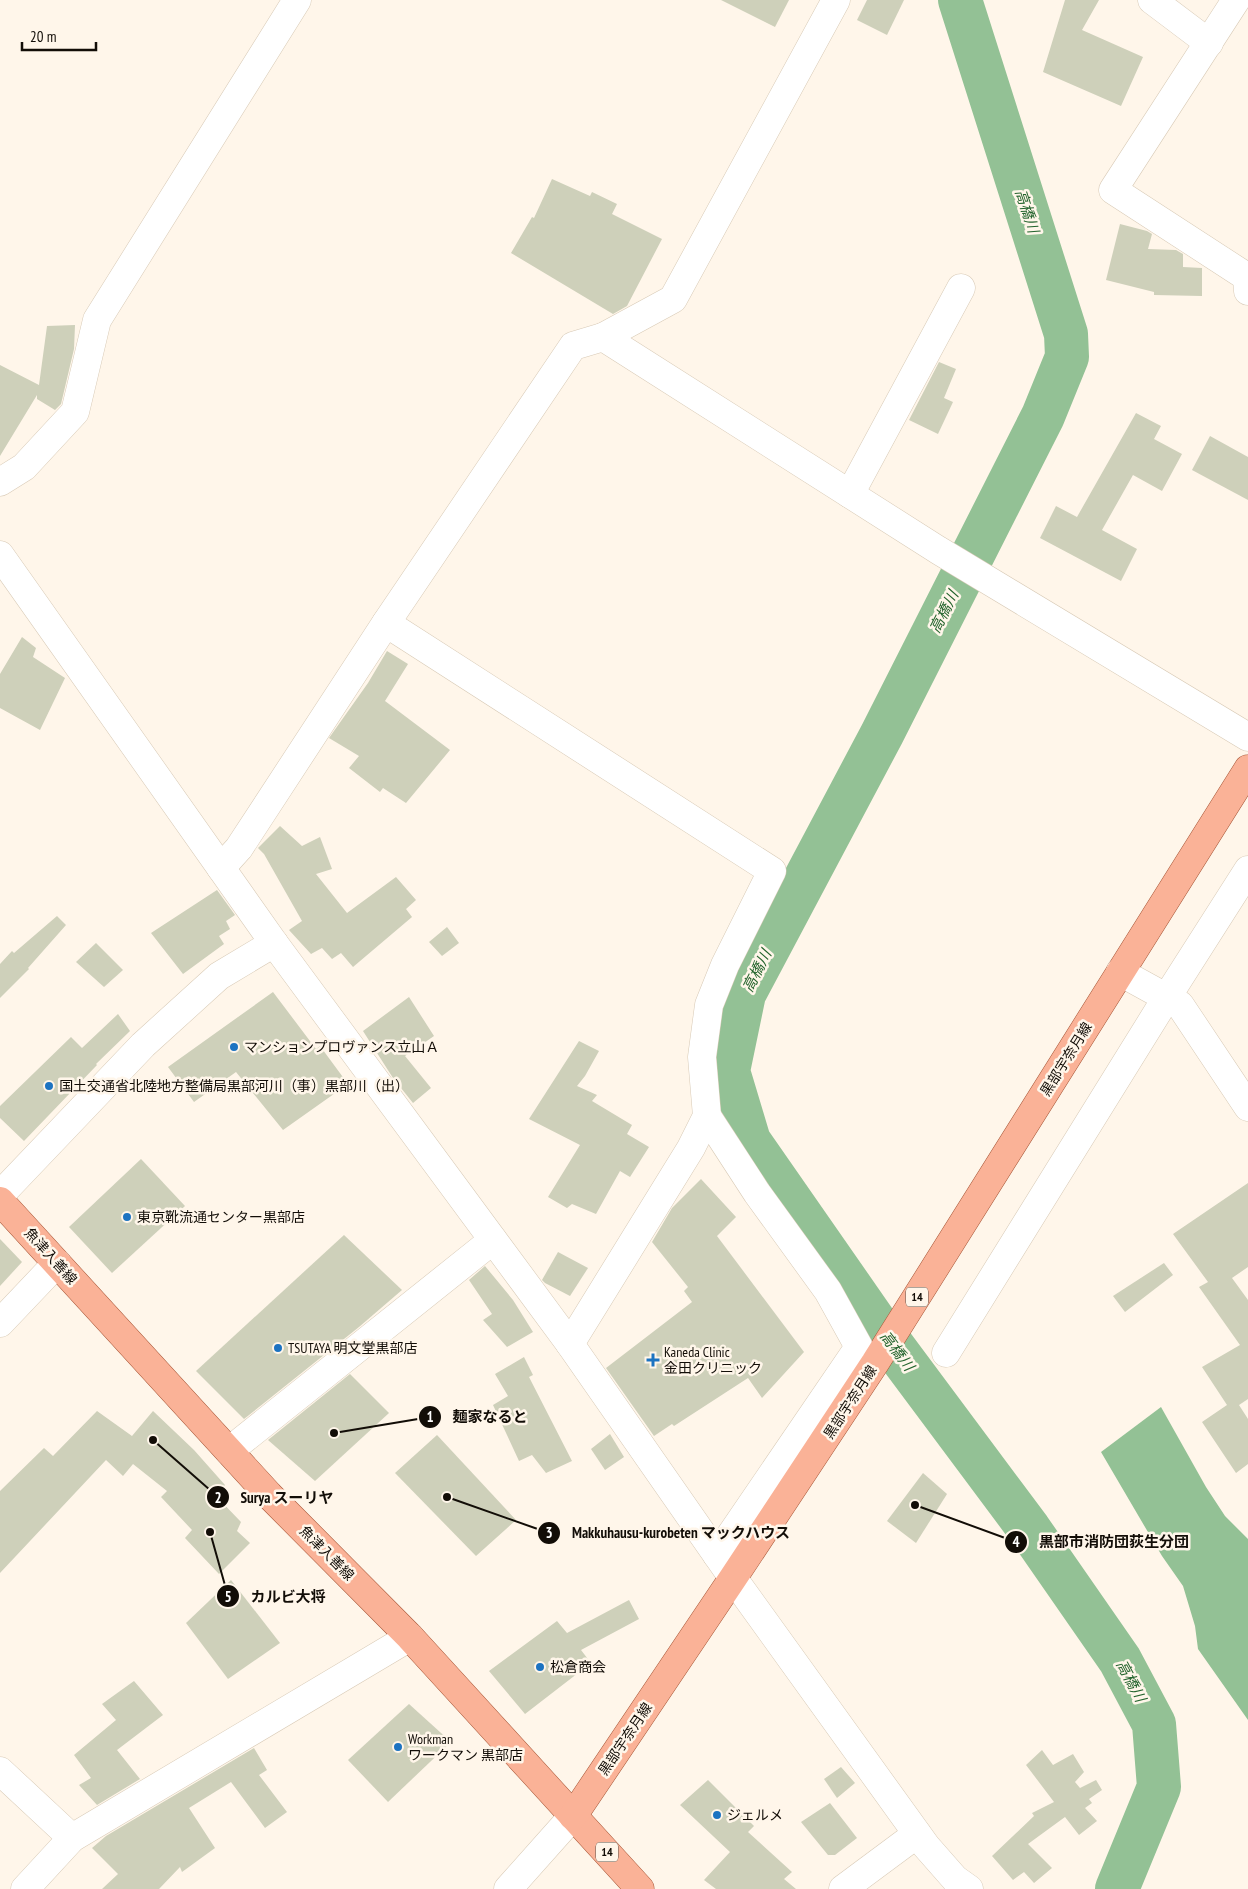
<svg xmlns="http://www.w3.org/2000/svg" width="1248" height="1889" font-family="'PT Sans Narrow','Noto Sans JP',sans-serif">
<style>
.water{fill:#93c195}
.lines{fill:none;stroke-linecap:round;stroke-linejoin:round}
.river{stroke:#93c195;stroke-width:44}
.building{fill:#ced0ba}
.minor-casing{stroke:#d8cab6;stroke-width:29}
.major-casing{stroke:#a65637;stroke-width:29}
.minor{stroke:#fff;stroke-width:28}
.major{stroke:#fab297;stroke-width:28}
.poi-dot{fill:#1c73c1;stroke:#fff6ea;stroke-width:2}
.labels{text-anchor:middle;stroke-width:5;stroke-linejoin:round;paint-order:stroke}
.shield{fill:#fff6ea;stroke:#59534b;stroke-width:1}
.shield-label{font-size:12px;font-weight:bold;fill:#120d07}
.poi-label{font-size:14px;fill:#120d07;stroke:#fff6ea;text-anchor:start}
.street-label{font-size:14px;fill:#120d07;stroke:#fff6ea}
.water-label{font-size:15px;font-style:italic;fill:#24642d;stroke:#fff6ea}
.leader{fill:none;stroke:#120d07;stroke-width:2}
.callout-dot{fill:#120d07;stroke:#fff6ea;stroke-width:2}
.mark-label{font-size:15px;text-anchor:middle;font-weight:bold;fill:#fff}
.callout-label{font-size:15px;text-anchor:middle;font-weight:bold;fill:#120d07;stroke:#fff6ea;stroke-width:5;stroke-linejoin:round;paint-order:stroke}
</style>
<rect width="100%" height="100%" fill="#fff6ea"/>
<path class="water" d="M 1161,1407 L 1206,1487 L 1225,1516 L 1248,1539 L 1248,1720 L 1198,1649 L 1195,1626 L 1183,1586 L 1162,1556 L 1101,1452 Z"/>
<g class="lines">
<path class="river" d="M 960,0 L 1066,334 L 1067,357 L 1043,416 L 882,734 L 744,994 L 728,1071 L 749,1141 L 877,1325 L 1029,1529 L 1120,1660 L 1154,1724 L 1159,1787 L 1117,1889"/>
</g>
<g class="building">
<path d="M 721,0 L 789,0 L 775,27 Z"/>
<path d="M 867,0 L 904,0 L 887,35 L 857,20 Z"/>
<path d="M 1065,0 L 1099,0 L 1082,30 L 1143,57 L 1121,106 L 1043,72 Z"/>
<path d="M 552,179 L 590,196 L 592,192 L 617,204 L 612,214 L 662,239 L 627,306 L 613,314 L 511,253 L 532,217 L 534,218 Z"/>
<path d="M 1120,224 L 1147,231 L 1152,234 L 1148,249 L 1176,250 L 1183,254 L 1183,267 L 1202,268 L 1202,296 L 1154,295 L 1154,292 L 1106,280 Z"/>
<path d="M 75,325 L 74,349 L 61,404 L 55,410 L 37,399 L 37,395 L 0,456 L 0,365 L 39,385 L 47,326 Z"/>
<path d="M 939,362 L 956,369 L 944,398 L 953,402 L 938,434 L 909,420 Z"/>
<path d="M 1136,413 L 1161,426 L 1154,439 L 1182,454 L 1162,491 L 1133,475 L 1102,530 L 1137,549 L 1121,581 L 1040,538 L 1056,506 L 1077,517 Z"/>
<path d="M 1210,436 L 1248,457 L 1248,500 L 1192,470 Z"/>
<path d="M 22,637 L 36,648 L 33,657 L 65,678 L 40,730 L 0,708 L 0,674 Z"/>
<path d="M 387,651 L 408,664 L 385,701 L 450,750 L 406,803 L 383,788 L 380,792 L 349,768 L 359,756 L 329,738 L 368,683 Z"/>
<path d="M 280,826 L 302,846 L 320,837 L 332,869 L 316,874 L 347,913 L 396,877 L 416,900 L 406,909 L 412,917 L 353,967 L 341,953 L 332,959 L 322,948 L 311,954 L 289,930 L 302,921 L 264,854 L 258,848 Z"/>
<path d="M 217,890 L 235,915 L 226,921 L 230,929 L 219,936 L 224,944 L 183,974 L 151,933 Z"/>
<path d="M 57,916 L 66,925 L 28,968 L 29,969 L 0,998 L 0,964 L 12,951 L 14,953 Z"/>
<path d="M 447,927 L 459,943 L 442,956 L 429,942 Z"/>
<path d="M 96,943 L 123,970 L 104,987 L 76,962 Z"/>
<path d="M 273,992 L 316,1049 L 320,1046 L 348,1084 L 283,1130 L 236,1072 L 194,1102 L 168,1067 Z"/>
<path d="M 409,997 L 434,1036 L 405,1056 L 431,1088 L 413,1103 L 393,1078 L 363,1031 Z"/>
<path d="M 118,1014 L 130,1031 L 96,1064 L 97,1065 L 24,1141 L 0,1118 L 0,1106 L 71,1037 L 82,1048 Z"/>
<path d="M 579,1041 L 599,1051 L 585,1076 L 577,1086 L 597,1095 L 592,1101 L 632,1125 L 627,1134 L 649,1147 L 630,1177 L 620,1171 L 596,1214 L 572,1204 L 567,1208 L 548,1197 L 580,1145 L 529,1119 Z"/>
<path d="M 141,1159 L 185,1206 L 112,1273 L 69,1227 Z"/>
<path d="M 701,1179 L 736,1217 L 717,1236 L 804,1352 L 762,1398 L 748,1378 L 674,1426 L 672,1424 L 654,1436 L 606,1368 L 692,1302 L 684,1291 L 688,1287 L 652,1242 L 672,1208 Z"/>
<path d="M 1248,1183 L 1248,1267 L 1232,1278 L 1248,1300 L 1248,1399 L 1239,1405 L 1248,1419 L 1248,1464 L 1236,1473 L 1202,1422 L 1227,1405 L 1202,1367 L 1240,1345 L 1199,1287 L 1208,1282 L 1173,1234 Z"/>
<path d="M 344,1235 L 402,1290 L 359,1327 L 244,1419 L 196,1371 Z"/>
<path d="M 0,1239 L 22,1262 L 0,1286 Z"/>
<path d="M 558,1252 L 588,1268 L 570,1296 L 545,1283 L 542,1280 Z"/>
<path d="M 1164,1263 L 1173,1275 L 1125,1312 L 1113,1296 Z"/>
<path d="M 485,1266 L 513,1300 L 533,1332 L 507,1347 L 483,1320 L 492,1314 L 469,1280 Z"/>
<path d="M 524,1357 L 533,1375 L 529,1377 L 572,1461 L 546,1473 L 532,1455 L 519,1461 L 493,1405 L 508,1396 L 495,1374 Z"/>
<path d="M 350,1374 L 389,1413 L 315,1481 L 268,1440 Z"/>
<path d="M 97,1411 L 132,1436 L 153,1411 L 194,1450 L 225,1485 L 216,1496 L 241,1522 L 237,1531 L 250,1543 L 219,1574 L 185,1538 L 192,1530 L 161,1497 L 167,1491 L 133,1464 L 123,1476 L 106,1460 L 0,1573 L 0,1491 L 44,1448 L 53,1456 Z"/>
<path d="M 610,1434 L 624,1457 L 605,1470 L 591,1449 Z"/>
<path d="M 437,1435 L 516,1520 L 476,1556 L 395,1473 Z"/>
<path d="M 923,1473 L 947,1494 L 916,1543 L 887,1521 Z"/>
<path d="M 231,1580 L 280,1643 L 228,1679 L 186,1623 Z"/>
<path d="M 629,1600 L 639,1619 L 581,1650 L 591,1663 L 525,1714 L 489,1671 L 557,1621 L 567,1633 Z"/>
<path d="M 134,1681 L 163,1715 L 117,1750 L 140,1779 L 97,1805 L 79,1785 L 91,1778 L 74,1755 L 116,1720 L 102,1704 Z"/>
<path d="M 409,1704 L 451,1742 L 388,1802 L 348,1760 Z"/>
<path d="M 254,1748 L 267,1770 L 259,1775 L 287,1812 L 265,1828 L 231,1782 L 189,1808 L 215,1848 L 182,1872 L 180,1867 L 159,1889 L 102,1889 L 118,1874 L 92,1848 L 106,1836 Z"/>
<path d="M 1042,1750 L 1053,1765 L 1073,1754 L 1084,1772 L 1075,1782 L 1080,1788 L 1096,1780 L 1102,1790 L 1089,1799 L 1092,1803 L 1085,1808 L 1097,1821 L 1079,1835 L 1065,1817 L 1028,1844 L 1052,1868 L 1034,1883 L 1024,1872 L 1013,1880 L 992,1856 L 1034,1816 L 1032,1813 L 1054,1802 L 1026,1765 Z"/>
<path d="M 841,1767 L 855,1783 L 837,1798 L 824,1779 Z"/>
<path d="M 708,1780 L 754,1826 L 748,1832 L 792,1872 L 784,1879 L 796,1889 L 716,1889 L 704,1880 L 730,1852 L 680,1805 Z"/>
<path d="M 830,1803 L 857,1838 L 835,1855 L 828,1855 L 801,1822 Z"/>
</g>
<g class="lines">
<g class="minor-casing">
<g id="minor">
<path d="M 1152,0 L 1209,43"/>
<path d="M 1236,0 L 1113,190 L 1247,277 L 1248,291"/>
<path d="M 603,337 L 938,550 L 1248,737"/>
<path d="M 0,482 L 24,467 L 75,412 L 97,320 L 297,0"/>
<path d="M 850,494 L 961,288"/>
<path d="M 0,555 L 274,943 L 570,1344 L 733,1578 L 926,1846 L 955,1879 L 969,1889"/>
<path d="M 386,623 L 772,871 L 725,965 L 709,1005 L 702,1057 L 707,1116 L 691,1148 L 570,1344"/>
<path d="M 221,868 L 239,848 L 386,623 L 573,346 L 603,337 L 673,299 L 836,0"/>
<path d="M 1120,972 L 1180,1005 L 1248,1107"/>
<path d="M 707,1116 L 757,1193 L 828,1291 L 859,1347 L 717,1555"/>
<path d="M 0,1195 L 143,1045 L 219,976 L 274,943"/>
<path d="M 0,1323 L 57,1263"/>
<path d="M 946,1353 L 1167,997 L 1248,870"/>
<path d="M 229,1451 L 493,1240"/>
<path d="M 0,1771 L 72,1838"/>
<path d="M 25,1889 L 72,1838 L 410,1637"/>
<path d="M 508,1889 L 573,1816"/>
<path d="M 843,1889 L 917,1834"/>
</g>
</g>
<g class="major-casing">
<g id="major">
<path d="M 0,1201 L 269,1495 L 410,1637 L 640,1889"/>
<path d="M 573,1816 L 733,1578 L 875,1363 L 1248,769"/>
</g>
</g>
<use href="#minor" class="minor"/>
<use href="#major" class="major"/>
</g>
<g class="poi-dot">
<circle cx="234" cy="1047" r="5"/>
<circle cx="49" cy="1086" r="5"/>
<circle cx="127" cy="1217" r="5"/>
<circle cx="278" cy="1348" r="5"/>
<path d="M650.5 1352.5h5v5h5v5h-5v5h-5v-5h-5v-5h5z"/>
<circle cx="540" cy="1667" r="5"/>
<circle cx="398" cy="1747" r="5"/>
<circle cx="717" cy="1815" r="5"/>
</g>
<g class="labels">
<g class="shield">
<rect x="906" y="1287.5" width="22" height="19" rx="4"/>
<rect x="596" y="1842.5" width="22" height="19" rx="4"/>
</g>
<g class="shield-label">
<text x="917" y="1301">14</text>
<text x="607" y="1856">14</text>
</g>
<g class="poi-label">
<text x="244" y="1052">マンションプロヴァンス立山Ａ</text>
<text x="59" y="1091">国土交通省北陸地方整備局黒部河川（事）黒部川（出）</text>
<text x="137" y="1222">東京靴流通センター黒部店</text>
<text x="288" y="1353">TSUTAYA 明文堂黒部店</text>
<text x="664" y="1357">Kaneda Clinic<tspan x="664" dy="16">金田クリニック</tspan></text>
<text x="550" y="1672">松倉商会</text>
<text x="408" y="1744">Workman<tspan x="408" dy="16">ワークマン 黒部店</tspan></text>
<text x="727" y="1820">ジェルメ</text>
</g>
<g class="street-label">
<text transform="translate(1066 1059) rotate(-58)" y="5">黒部宇奈月線</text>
<text transform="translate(51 1256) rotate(48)" y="5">魚津入善線</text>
<text transform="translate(850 1402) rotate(-57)" y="5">黒部宇奈月線</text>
<text transform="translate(327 1553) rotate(45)" y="5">魚津入善線</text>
<text transform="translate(625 1739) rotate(-56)" y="5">黒部宇奈月線</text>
</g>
<g class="water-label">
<text transform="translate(1027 211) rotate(72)" y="5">高橋川</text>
<text transform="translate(944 612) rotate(-63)" y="5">高橋川</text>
<text transform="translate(757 971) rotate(-63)" y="5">高橋川</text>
<text transform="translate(897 1351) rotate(53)" y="5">高橋川</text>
<text transform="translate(1131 1681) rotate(62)" y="5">高橋川</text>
</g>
</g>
<path class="leader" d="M334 1433L430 1417M153 1440L218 1497M447 1497L549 1533M915 1505L1016 1542M210 1532L228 1596"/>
<g class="callout-dot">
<circle cx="334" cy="1433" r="5"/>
<circle cx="153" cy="1440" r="5"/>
<circle cx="447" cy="1497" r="5"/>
<circle cx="915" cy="1505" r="5"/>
<circle cx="210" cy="1532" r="5"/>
<circle cx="430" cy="1417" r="12"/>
<circle cx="218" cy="1497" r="12"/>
<circle cx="549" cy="1533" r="12"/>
<circle cx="1016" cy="1542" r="12"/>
<circle cx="228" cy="1596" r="12"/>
</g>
<g class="mark-label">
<text x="430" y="1422">1</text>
<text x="218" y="1503">2</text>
<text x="549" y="1538">3</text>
<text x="1016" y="1547">4</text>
<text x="228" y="1602">5</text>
</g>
<g class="callout-label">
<text x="490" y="1422">麺家なると</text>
<text x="287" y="1503">Surya スーリヤ</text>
<text x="681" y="1538">Makkuhausu-kurobeten マックハウス</text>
<text x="1114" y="1547">黒部市消防団荻生分団</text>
<text x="288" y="1602">カルビ大将</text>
</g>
<path d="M22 42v8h74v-8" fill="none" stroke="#120d07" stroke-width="2.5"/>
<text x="30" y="42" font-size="15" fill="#120d07" stroke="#fff6ea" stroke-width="4" paint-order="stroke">20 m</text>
</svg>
